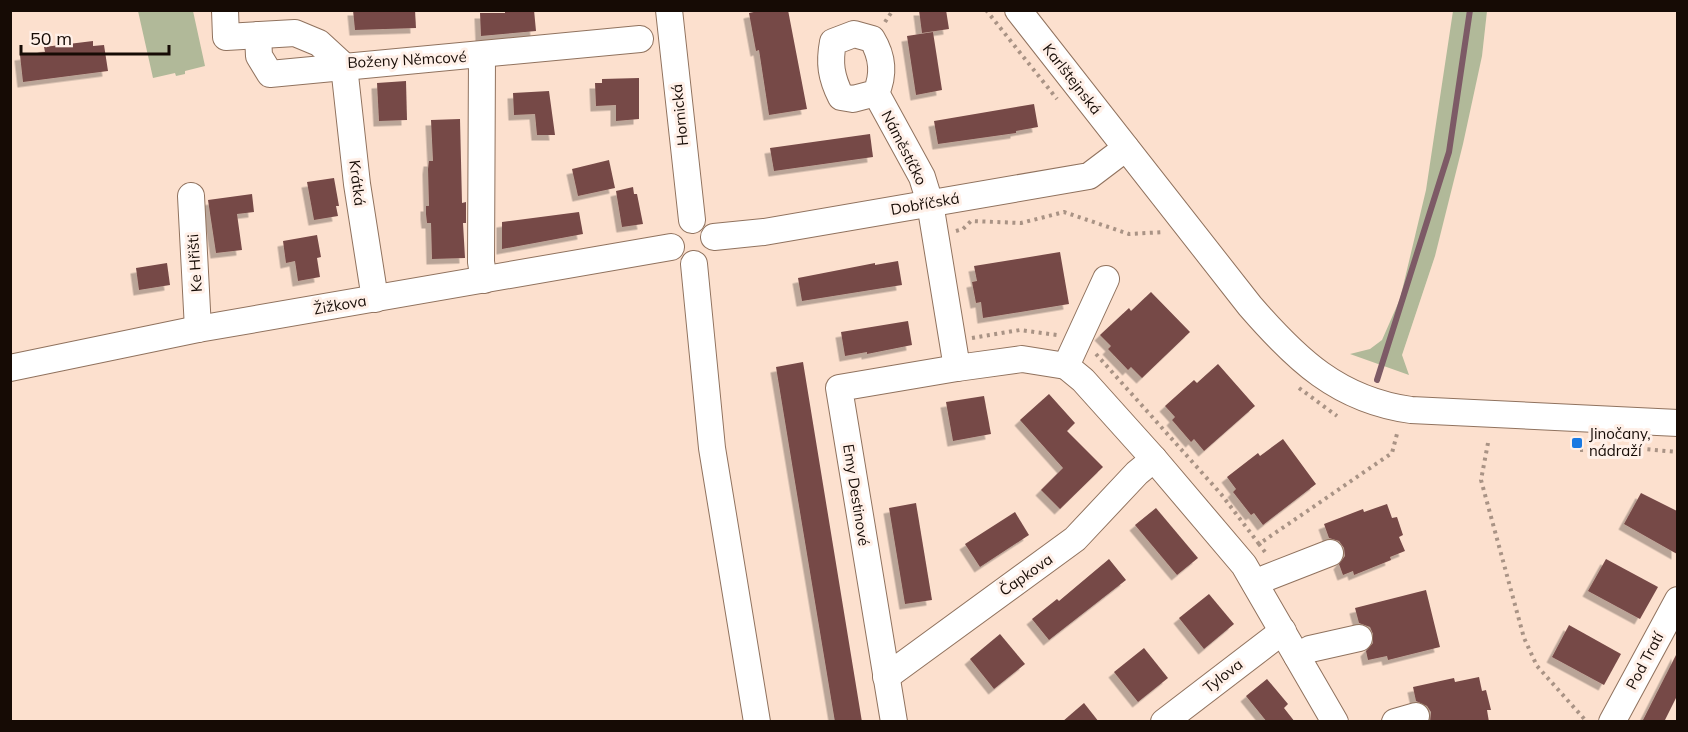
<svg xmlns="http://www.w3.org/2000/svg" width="1688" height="732" font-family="Mulish,sans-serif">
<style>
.green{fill:#b1b999}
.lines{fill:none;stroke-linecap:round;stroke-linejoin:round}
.stream{stroke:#7d5a66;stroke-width:6}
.building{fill:#764947;filter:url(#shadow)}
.minor-casing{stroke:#90725e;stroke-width:28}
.path{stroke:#a99385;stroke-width:4;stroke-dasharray:3 4.5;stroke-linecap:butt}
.minor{stroke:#fff;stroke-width:26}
.poi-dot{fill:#1979e2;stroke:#fff0e8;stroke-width:2}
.labels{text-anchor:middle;stroke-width:6;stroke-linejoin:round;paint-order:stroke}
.street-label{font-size:15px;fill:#160b05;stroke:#fff0e8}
.poi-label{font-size:15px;fill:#160b05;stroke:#fff0e8;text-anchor:start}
</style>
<defs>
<filter id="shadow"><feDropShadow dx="-5.5" dy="5.5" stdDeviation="0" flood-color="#0004"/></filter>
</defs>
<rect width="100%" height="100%" fill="#fce0ce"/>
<g class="green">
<path d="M 138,11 L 193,11 L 205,66 L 185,71 L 185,74 L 176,76 L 175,73 L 153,78 Z"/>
<path d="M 1453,11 L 1487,11 L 1482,56 L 1463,144 L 1435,256 L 1402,355 L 1409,375 L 1350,354 L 1370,349 L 1382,340 L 1400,299 L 1426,190 Z"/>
</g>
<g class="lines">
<path class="stream" d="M 1377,380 L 1449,152 L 1470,10"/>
</g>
<g class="building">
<path d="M 353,10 L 415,10 L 416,28 L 355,30 Z"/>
<path d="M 505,10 L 534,10 L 536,31 L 481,36 L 480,13 L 505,13 Z"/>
<path d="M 763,10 L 788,10 L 807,109 L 769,115 L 759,50 L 756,51 L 749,13 Z"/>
<path d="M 919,10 L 946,10 L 949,29 L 922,33 Z"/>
<path d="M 933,32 L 942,90 L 916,95 L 907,36 Z"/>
<path d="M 93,41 L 93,46 L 104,45 L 108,71 L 23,82 L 20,55 L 45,52 L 44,47 Z"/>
<path d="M 639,78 L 639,119 L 616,121 L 616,105 L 596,106 L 595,83 L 602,83 L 602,79 Z"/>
<path d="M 406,81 L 407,120 L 379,121 L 377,83 Z"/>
<path d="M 549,91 L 555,135 L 537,135 L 535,114 L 514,115 L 513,93 Z"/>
<path d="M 1034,104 L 1038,127 L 1016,131 L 1016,133 L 938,144 L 934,121 Z"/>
<path d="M 460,119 L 462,203 L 466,202 L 466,223 L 463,223 L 465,258 L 432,259 L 431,223 L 427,223 L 426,214 L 426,206 L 429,206 L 428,169 L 429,161 L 433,161 L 431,120 Z"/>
<path d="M 870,134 L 873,157 L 774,171 L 770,148 Z"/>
<path d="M 609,160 L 615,188 L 578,196 L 572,169 Z"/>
<path d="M 334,178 L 339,206 L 336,206 L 338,216 L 314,220 L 307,182 Z"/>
<path d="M 633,187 L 634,194 L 637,194 L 643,224 L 622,227 L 616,191 Z"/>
<path d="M 252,194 L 254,212 L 237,214 L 242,250 L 216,253 L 208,200 Z"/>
<path d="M 579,212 L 583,234 L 502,249 L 502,222 Z"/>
<path d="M 317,235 L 321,257 L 317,258 L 320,277 L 298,281 L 295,261 L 286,263 L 283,241 Z"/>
<path d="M 1060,252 L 1069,304 L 983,318 L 981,302 L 976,303 L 972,282 L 977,281 L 974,266 Z"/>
<path d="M 898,261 L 902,285 L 802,301 L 798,278 L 875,263 L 875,265 Z"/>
<path d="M 167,263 L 170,285 L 139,290 L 136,268 Z"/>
<path d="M 1151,292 L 1190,332 L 1142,378 L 1131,367 L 1128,370 L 1108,349 L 1111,346 L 1100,335 L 1129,308 L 1131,311 Z"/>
<path d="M 908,321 L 912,345 L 867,354 L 867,352 L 845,356 L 841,332 Z"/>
<path d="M 803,362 L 821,472 L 862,722 L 835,722 L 794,476 L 776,367 Z"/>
<path d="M 1218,364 L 1255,406 L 1204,451 L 1194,439 L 1191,442 L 1172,420 L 1175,417 L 1165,406 L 1194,380 L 1197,383 Z"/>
<path d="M 1049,394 L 1075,423 L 1067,431 L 1103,467 L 1060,509 L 1041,490 L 1063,468 L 1020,420 Z"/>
<path d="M 984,396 L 991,434 L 953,441 L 946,402 Z"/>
<path d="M 1283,439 L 1316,484 L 1263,525 L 1254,513 L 1251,515 L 1233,492 L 1236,489 L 1227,477 L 1258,453 L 1260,456 Z"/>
<path d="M 1641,493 L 1677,511 L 1677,554 L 1624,524 Z"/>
<path d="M 916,503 L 932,600 L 905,604 L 889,508 Z"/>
<path d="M 1387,504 L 1392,518 L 1397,517 L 1403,535 L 1399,537 L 1405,551 L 1390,557 L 1391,560 L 1354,575 L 1353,571 L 1343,575 L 1339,564 L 1345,556 L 1344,548 L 1339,541 L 1329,538 L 1324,524 L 1363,509 L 1364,512 Z"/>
<path d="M 1156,508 L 1198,558 L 1177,575 L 1135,525 Z"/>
<path d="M 1015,512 L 1029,535 L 980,567 L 965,544 Z"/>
<path d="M 1109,559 L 1126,580 L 1049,640 L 1032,619 L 1057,599 L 1059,601 Z"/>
<path d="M 1606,559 L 1658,587 L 1640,619 L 1588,591 Z"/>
<path d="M 1426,590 L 1440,647 L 1388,660 L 1387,656 L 1368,660 L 1366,651 L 1373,643 L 1373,634 L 1370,627 L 1359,623 L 1355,608 Z"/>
<path d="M 1209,594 L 1234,624 L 1204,649 L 1179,618 Z"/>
<path d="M 1569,625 L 1621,654 L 1604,685 L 1552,657 Z"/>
<path d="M 1000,634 L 1025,664 L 994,689 L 970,659 Z"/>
<path d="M 1144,648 L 1168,678 L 1138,702 L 1114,672 Z"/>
<path d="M 1677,653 L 1677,696 L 1664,722 L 1642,722 Z"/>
<path d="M 1479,677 L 1482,691 L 1486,690 L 1491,710 L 1487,710 L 1489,722 L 1430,722 L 1431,712 L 1427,706 L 1416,701 L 1413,687 L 1454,678 L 1455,682 Z"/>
<path d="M 1267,679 L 1288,704 L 1284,708 L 1295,722 L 1267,722 L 1246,696 Z"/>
<path d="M 1084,703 L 1099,722 L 1062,722 Z"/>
</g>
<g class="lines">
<g class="minor-casing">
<g id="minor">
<path d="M 225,10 L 226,37 L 295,33 L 319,43 L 344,66"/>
<path d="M 669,10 L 692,220"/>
<path d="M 1018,10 L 1250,306 C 1296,359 1338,400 1411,410 L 1678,423"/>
<path d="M 854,34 L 872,39 C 883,57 884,75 876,93 L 853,99 L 841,97 C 831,77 829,63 833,42 Z"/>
<path d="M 258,35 L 259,56 L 270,74 L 640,39"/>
<path d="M 482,56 L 481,262 L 484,280"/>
<path d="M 344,66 L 357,184 L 375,299"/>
<path d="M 876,93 L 922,177 L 930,203 L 957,368 L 1022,359 L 1066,366 L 1106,279"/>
<path d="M 191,196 L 198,329"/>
<path d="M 714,237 L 764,232 L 1089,176 L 1126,148"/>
<path d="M 694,264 L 712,448 L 757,722"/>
<path d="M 1066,366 L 1083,380 L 1154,459 L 1244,565 L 1335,722"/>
<path d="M 10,368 L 198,329 L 671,247"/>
<path d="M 1256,585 L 1266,578 L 1330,553"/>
<path d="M 1297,656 L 1310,649 L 1359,638"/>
<path d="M 886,677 L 1075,539 L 1137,473 L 1154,459"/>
<path d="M 894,722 L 839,388 L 957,368"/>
<path d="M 1164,722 L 1283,631"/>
<path d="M 1395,722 L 1416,716"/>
<path d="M 1612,722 L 1678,600"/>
</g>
</g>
<g class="path">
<path d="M 986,10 L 1057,99"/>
<path d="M 885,22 L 893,10"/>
<path d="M 956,231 L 963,229 L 971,221 L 1021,223 L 1064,212 L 1129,234 L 1164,232"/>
<path d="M 972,338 L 1020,330 L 1057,335"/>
<path d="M 1096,354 L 1221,494 L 1259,544"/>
<path d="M 1299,388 L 1337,416"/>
<path d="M 1488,443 L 1481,480 L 1524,638 L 1537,666 L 1587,722"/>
<path d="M 1580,450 L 1632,448 L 1678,452"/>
<path d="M 1265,552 L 1259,544 L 1392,453 L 1398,430"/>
</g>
<use href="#minor" class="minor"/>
</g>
<rect class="poi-dot" x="1571" y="437" width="12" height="12" rx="3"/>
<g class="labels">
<g class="street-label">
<text transform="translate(407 60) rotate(-3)" y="5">Boženy Němcové</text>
<text transform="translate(1072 79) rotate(52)" y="5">Karlštejnská</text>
<text transform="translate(680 115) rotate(-96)" y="5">Hornická</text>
<text transform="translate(904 148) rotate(63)" y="5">Náměstíčko</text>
<text transform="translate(357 183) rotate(83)" y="5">Krátká</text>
<text transform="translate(925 204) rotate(-10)" y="5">Dobříčská</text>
<text transform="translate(195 263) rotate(-94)" y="5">Ke Hřišti</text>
<text transform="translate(340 305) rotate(-10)" y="5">Žižkova</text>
<text transform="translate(856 495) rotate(81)" y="5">Emy Destinové</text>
<text transform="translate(1026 575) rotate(-35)" y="5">Čapkova</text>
<text transform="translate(1645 661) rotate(-62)" y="5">Pod Tratí</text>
<text transform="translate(1223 676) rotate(-38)" y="5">Tylova</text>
</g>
<g class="poi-label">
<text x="1589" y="439">Jinočany,<tspan x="1589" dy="17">nádraží</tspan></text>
</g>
</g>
<rect width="1688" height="732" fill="none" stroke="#160b05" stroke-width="24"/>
<path d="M21 45v9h148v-9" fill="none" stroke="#160b05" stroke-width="3"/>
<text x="30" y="45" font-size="18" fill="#160b05" stroke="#fff0e8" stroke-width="4.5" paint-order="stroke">50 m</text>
</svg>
